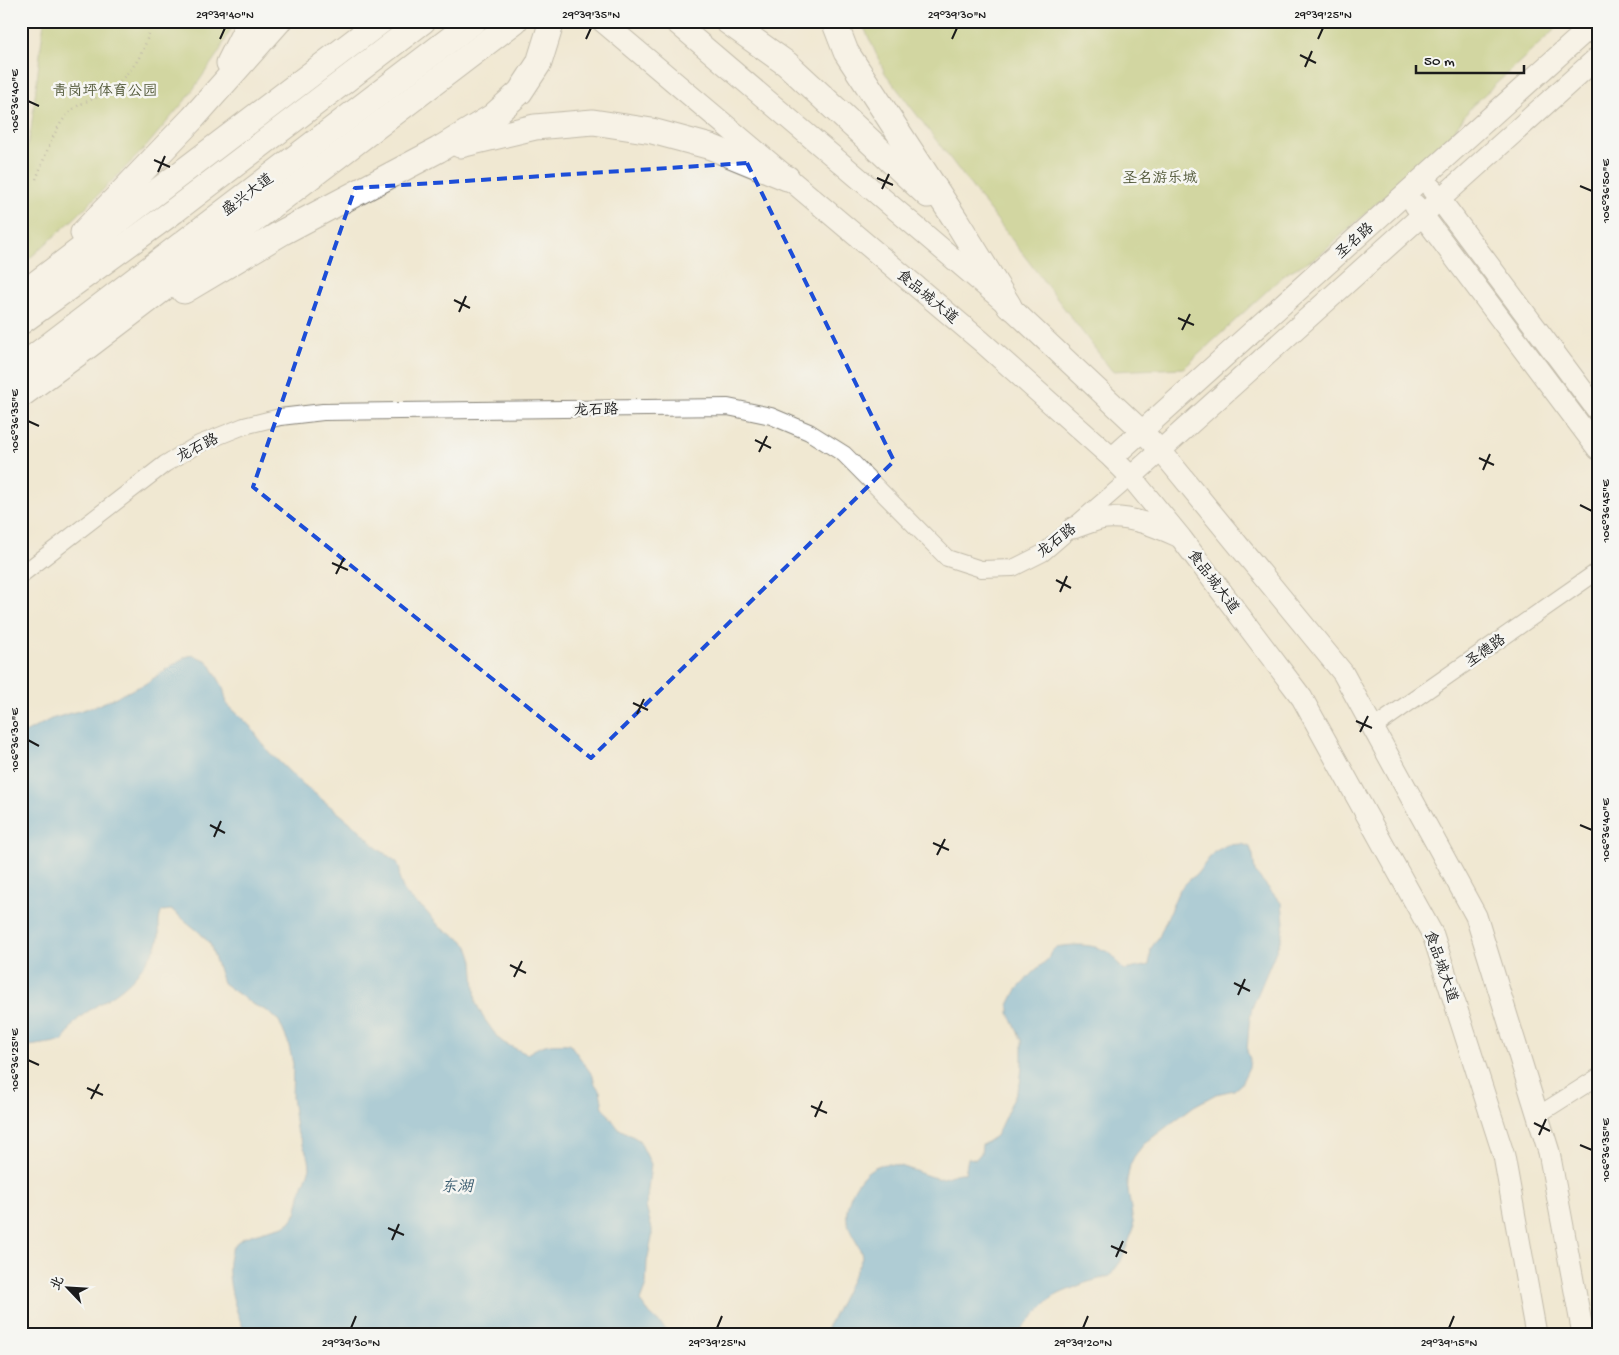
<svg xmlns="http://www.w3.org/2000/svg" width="1619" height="1355" font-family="'Gochi Hand','LXGW WenKai TC',sans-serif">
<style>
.green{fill:#adc266;stroke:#646f41}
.water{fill:#5eabd7;stroke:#3d647a}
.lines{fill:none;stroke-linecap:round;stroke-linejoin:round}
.minor-casing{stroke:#868277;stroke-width:18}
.major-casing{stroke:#868277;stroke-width:23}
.highway-casing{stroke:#868277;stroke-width:27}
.path{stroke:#868277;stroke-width:2.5;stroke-dasharray:1 4;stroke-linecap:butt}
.minor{stroke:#fff;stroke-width:16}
.major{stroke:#fff;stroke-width:21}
.highway{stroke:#fff;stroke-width:25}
.marked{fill:none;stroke:#1d4ed8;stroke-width:4;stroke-dasharray:10 6;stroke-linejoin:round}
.ticks{fill:none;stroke:#1c1c1c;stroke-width:2}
.labels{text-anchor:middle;stroke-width:5;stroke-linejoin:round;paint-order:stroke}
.park-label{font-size:15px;fill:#4f5636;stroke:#f6f6f2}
.street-label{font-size:15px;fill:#1c1c1c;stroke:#f6f6f2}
.water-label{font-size:16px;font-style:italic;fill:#3a5c70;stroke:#f6f6f2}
.neatline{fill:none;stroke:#1c1c1c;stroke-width:2}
.ticks-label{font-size:12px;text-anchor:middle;fill:#1c1c1c}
</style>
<rect width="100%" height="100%" fill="#f6f6f2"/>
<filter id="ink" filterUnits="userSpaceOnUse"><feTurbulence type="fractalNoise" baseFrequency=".02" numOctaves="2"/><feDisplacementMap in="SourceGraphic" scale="10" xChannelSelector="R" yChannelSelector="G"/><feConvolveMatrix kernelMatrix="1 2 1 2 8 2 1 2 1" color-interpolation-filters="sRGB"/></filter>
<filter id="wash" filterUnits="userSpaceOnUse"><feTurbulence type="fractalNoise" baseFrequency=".0096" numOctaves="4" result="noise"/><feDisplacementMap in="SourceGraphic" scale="20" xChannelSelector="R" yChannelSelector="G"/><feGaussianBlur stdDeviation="1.12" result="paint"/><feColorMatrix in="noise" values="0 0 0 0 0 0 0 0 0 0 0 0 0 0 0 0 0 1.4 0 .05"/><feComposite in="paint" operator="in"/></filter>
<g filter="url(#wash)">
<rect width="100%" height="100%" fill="#f0e8d2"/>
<g class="green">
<path d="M 44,21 L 235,21 L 219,52 L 188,97 L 145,148 L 77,216 L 21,266 L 21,170 L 31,130 Z"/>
<path d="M 861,21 L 1564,21 L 1471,107 L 1451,135 L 1320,255 L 1285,274 L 1184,368 L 1112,371 L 885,73 Z"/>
</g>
<g class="water">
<path d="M 192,655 L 206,660 L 211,666 L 223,687 L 227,704 L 250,726 L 269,752 L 298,780 L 361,831 L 377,848 L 397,862 L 400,869 L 399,878 L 405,893 L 417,904 L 423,908 L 441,928 L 462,940 L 468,946 L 473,961 L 476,1003 L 483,1017 L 498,1038 L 504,1043 L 527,1054 C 544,1043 550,1043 570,1044 L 593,1076 L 595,1084 L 600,1091 L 603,1107 L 618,1128 L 639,1140 L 651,1164 L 646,1207 L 652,1229 L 652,1238 L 647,1262 L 646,1285 L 640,1301 L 650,1314 L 671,1334 L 246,1334 C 236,1314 216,1255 240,1240 C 249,1234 273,1229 284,1226 L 290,1222 L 296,1214 L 301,1191 L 310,1168 L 309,1159 L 296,1129 L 292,1097 L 293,1064 L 288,1042 L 279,1021 L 267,1011 L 252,1004 L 223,983 L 210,944 L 199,932 L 172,910 L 162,911 C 157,921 160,928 159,937 C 157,950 144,964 137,974 C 120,995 98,1002 78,1019 C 72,1025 67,1034 63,1041 L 29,1046 L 21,1050 L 21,735 L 51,719 L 96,706 L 145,684 L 185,657 Z"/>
<path d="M 1242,844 L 1250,847 L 1253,855 L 1255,872 L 1282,904 L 1284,922 L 1281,939 L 1252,1008 L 1249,1025 L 1247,1051 L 1250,1059 L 1249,1067 L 1241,1084 L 1234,1090 L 1216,1094 L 1194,1106 L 1144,1144 L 1134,1157 L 1130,1165 L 1127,1181 L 1128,1190 L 1134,1228 L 1121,1261 L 1110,1276 L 1085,1283 L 1061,1293 L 1053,1297 L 1023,1327 L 1019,1334 L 823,1334 L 833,1317 L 862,1258 C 861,1244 849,1235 847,1220 C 844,1198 864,1163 888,1164 C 905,1165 919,1174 936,1178 C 945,1180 953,1172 965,1173 L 968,1158 L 976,1159 L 981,1153 L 982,1145 L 996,1136 L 1020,1084 L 1022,1067 L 1022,1041 L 1009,1013 L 1009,1005 L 1016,991 L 1032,973 L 1048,959 L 1051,952 L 1056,947 C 1074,944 1097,943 1112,955 C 1117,959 1117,964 1124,970 L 1149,965 L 1151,948 L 1159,937 L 1179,890 L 1190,879 L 1196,875 L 1214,852 L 1227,845 Z"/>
</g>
</g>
<g filter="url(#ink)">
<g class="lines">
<g class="minor-casing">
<g id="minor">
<path d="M 21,575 L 165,464 L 199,444 L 244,426 L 280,417 L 323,412 L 728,407 L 771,416 L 809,432 L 844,454 L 947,558 L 981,569 L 1013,568 L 1043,553 L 1131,477"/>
<path d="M 1373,728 L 1598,571"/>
<path d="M 1538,1115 L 1598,1077"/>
</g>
</g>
<g class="major-casing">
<g id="major">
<path d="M 602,21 L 981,341 L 1112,458 L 1131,477 L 1181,538 L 1302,698 L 1433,935 L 1504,1156 L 1536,1334"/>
<path d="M 674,21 L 1009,306 L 1142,431 L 1161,451 L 1343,673 L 1476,916 L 1549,1152 L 1583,1334"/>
<path d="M 1432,189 L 1598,411"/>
<path d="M 1415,205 L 1598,449"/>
<path d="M 1112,458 L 1597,21"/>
<path d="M 1131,477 L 1598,57"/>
<path d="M 1073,528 C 1083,525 1095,519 1106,518 C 1132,516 1155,526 1178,536"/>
</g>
</g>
<g class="highway-casing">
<g id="highway">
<path d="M 727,21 L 787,64 L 928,195"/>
<path d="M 834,21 L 846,52 L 957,222 L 1009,306"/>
<path d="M 229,63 L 250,21"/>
<path d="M 460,145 L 535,127 L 593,122 L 652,131 L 711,147 L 787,178"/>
<path d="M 83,233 L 193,118 L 279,21"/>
<path d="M 184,291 L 283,232 L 438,150 L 492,117 L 520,92 L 539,63 L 552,21"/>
<path d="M 21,295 L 381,21"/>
<path d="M 21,322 L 174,211 L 423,21"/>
<path d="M 21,367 L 474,21"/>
<path d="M 21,395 L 84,349 L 515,21"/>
</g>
</g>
<path class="path" d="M 36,179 C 45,158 54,126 71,111 C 80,102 94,100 105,93 C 112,89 117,84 123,78 C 142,58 145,48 152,21"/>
<use href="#minor" class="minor"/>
<use href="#major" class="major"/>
<use href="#highway" class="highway"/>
</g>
</g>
<path d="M0 0H1619V1355H0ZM 747,163 L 894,461 L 591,758 L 253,487 L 355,188 Z" fill="#f0e8d2" fill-opacity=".55" fill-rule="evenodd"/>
<path class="marked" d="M 747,163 L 894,461 L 591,758 L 253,487 L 355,188 Z"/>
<path class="ticks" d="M 220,39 L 225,28M 586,39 L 591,28M 952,39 L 957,28M 1318,39 L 1323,28M 1300,55 L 1316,63M 1305,67 L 1312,51M 28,101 L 39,106M 154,160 L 170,167M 158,172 L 165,156M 877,178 L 893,185M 1580,186 L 1592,191M 882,189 L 889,174M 454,300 L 470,308M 459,312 L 466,296M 1178,318 L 1194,325M 1182,330 L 1190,314M 28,421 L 39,426M 755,440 L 771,448M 759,452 L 767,436M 1479,458 L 1494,465M 1483,470 L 1490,454M 1580,505 L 1592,511M 332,563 L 348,570M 336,574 L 344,558M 1056,580 L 1071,588M 1060,592 L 1067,576M 633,703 L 648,710M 637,714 L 644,699M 1356,721 L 1372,728M 1360,732 L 1368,716M 28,740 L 39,746M 210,825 L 225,833M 1580,825 L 1592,830M 214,837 L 221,821M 933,843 L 949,850M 937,855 L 945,839M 510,965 L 526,973M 514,977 L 522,961M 1234,983 L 1250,991M 1238,995 L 1245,979M 28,1060 L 39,1065M 87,1088 L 103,1095M 91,1099 L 99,1084M 811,1106 L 827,1113M 815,1117 L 822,1101M 1534,1123 L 1550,1131M 1539,1135 L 1546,1119M 1580,1145 L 1592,1150M 388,1228 L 404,1235M 392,1240 L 399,1224M 1111,1246 L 1127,1253M 1116,1257 L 1123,1241M 351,1328 L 356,1316M 717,1328 L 722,1316M 1083,1328 L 1088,1316M 1449,1328 L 1454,1316"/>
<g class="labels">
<g class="park-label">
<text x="105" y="95">青岗坪体育公园</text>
<text x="1160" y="182">圣名游乐城</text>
</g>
<g class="street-label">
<text transform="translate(247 194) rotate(-37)" y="5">盛兴大道</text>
<text transform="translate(1354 240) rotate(-42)" y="5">圣名路</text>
<text transform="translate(928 296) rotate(40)" y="5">食品城大道</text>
<text transform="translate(596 409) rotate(-1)" y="5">龙石路</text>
<text transform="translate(197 447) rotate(-27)" y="5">龙石路</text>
<text transform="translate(1056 540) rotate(-38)" y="5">龙石路</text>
<text transform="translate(1214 581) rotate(53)" y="5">食品城大道</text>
<text transform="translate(1485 650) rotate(-35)" y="5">圣德路</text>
<text transform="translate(1442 966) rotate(71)" y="5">食品城大道</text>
</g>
<g class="water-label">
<text x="457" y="1191">东湖</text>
</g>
</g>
<rect width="1619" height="1355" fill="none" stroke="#f6f6f2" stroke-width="55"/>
<g transform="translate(68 1288) rotate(295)" stroke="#f6f6f2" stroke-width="4" paint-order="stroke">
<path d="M0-4L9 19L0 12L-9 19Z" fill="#1c1c1c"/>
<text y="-8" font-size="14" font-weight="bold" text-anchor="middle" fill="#1c1c1c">北</text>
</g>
<path d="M1416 65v8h108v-8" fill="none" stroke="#1c1c1c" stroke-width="2.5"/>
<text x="1424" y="65" font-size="15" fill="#1c1c1c" stroke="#f6f6f2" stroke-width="4" paint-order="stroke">50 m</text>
<rect x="28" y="28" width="1564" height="1300" class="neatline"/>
<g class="ticks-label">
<text x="225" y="18">29°39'40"N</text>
<text x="591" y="18">29°39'35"N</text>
<text x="957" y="18">29°39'30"N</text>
<text x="1323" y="18">29°39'25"N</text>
<text transform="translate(14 101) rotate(-90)" y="4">106°36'40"E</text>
<text transform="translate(1605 191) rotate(-90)" y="4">106°36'50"E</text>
<text transform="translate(14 421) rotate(-90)" y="4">106°36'35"E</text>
<text transform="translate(1605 511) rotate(-90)" y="4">106°36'45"E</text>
<text transform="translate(14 740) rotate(-90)" y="4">106°36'30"E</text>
<text transform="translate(1605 830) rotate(-90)" y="4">106°36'40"E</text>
<text transform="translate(14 1060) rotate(-90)" y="4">106°36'25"E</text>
<text transform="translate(1605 1150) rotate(-90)" y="4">106°36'35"E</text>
<text x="351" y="1346">29°39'30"N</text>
<text x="717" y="1346">29°39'25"N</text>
<text x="1083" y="1346">29°39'20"N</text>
<text x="1449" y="1346">29°39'15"N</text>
</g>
</svg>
